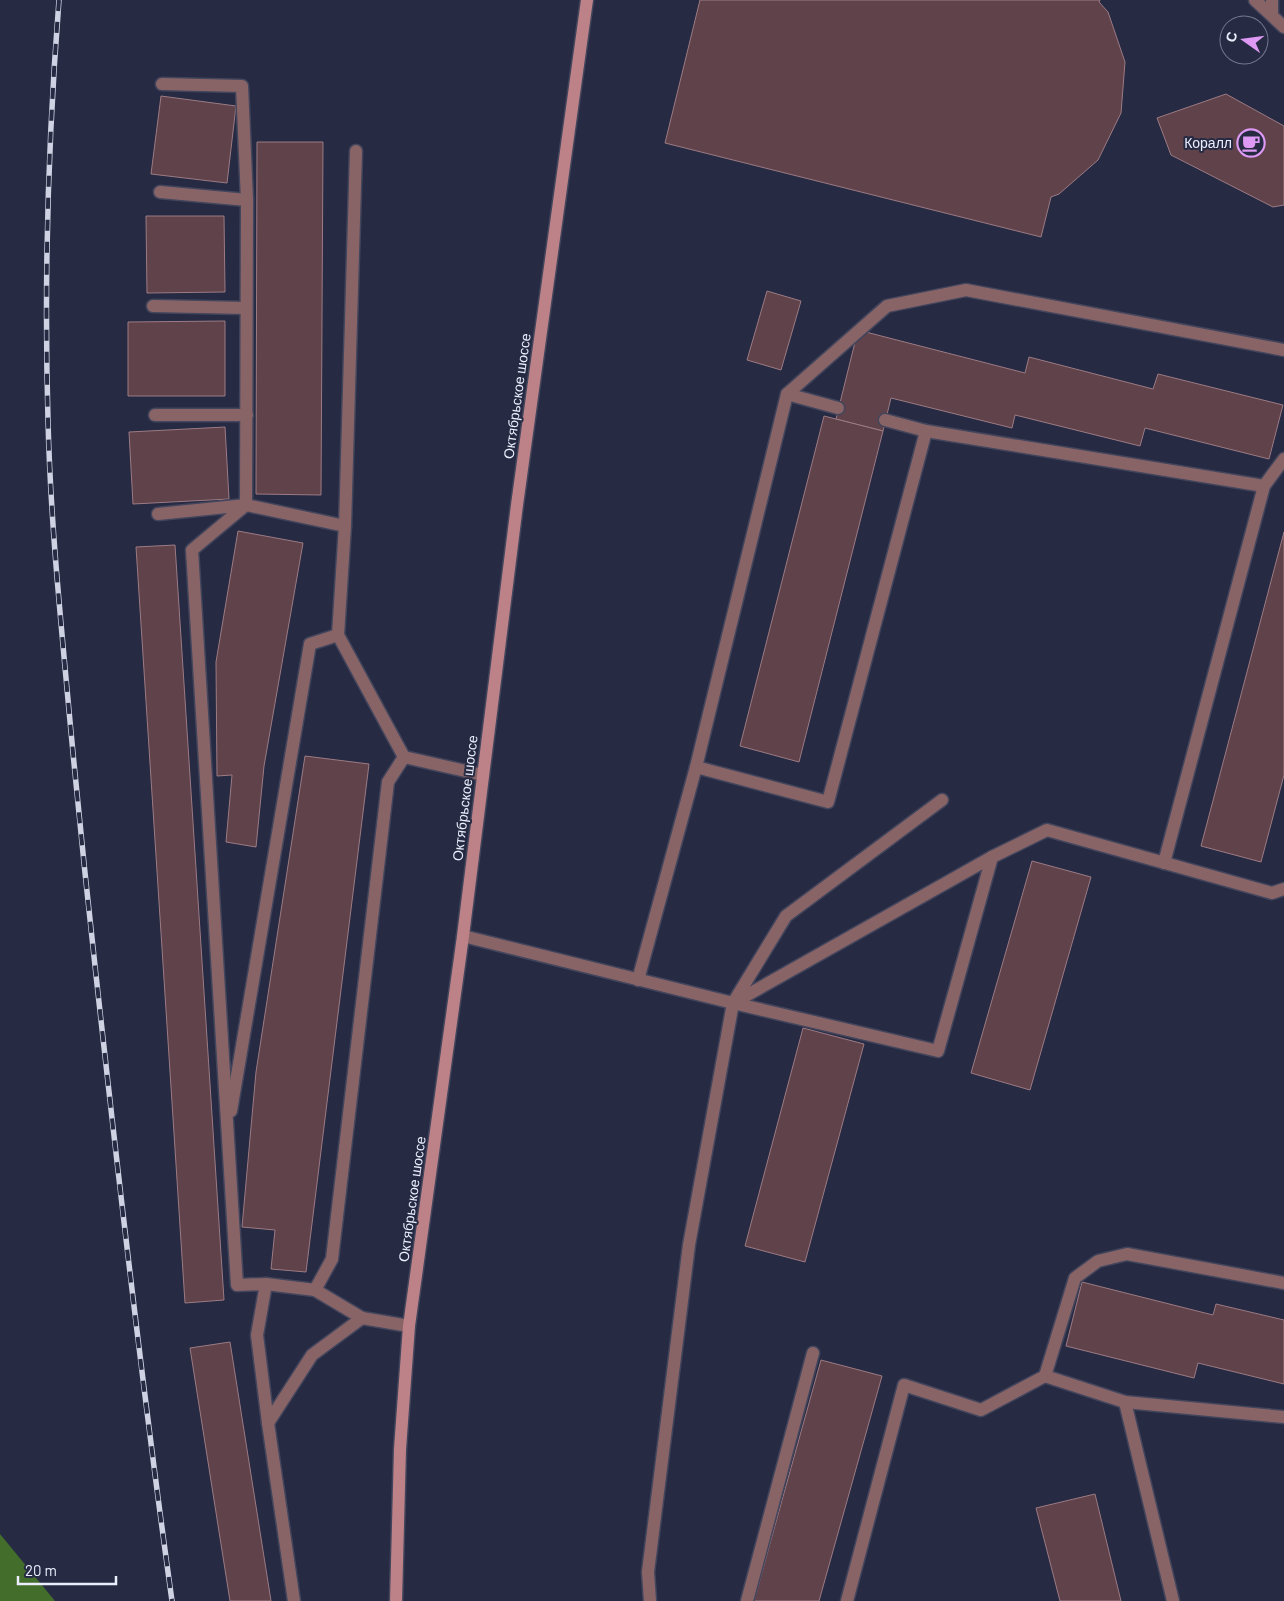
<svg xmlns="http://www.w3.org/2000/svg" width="1284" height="1601" font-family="Barlow,sans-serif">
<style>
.forest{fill:#436d2b}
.building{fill:#60424b;stroke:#9c7b84}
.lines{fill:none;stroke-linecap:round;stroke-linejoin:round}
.service-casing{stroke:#42455c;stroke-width:15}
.minor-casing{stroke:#42455c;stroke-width:15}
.secondary-casing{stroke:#42455c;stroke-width:15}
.service{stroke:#896467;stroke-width:12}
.minor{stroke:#896467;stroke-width:12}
.secondary{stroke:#bd8287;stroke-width:12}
.rail-casing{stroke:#cfd2e3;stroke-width:5.5}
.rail{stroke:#262a42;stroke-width:4;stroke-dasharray:11;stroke-linecap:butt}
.labels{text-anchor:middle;stroke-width:4;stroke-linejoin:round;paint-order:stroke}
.poi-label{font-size:14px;fill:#ebeefe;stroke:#262a42;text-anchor:end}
.street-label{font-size:14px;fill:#ebeefe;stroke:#262a42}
</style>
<rect width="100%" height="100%" fill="#262a42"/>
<path class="forest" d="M 0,1534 L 55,1601 L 0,1601 Z"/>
<g class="building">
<path d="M 700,0 L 1100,0 L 1099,2 L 1108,12 L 1125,62 L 1121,113 L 1098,160 L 1059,194 L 1051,197 L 1041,237 L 665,143 Z"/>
<path d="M 1226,94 L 1284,126 L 1284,205 L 1273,207 L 1171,155 L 1157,118 Z"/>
<path d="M 161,96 L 236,106 L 227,183 L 151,174 Z"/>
<path d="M 257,142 L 323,142 L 321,495 L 256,494 Z"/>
<path d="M 146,216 L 224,216 L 225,292 L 147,293 Z"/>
<path d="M 767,291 L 801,301 L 781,370 L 747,360 Z"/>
<path d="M 225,321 L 225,396 L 128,396 L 128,322 Z"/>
<path d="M 858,330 L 1025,373 L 1029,357 L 1153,389 L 1158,374 L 1283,405 L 1269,459 L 1145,428 L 1140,446 L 1015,415 L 1012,428 L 891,398 L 883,431 L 836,419 Z"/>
<path d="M 824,416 L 883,431 L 799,762 L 740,746 Z"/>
<path d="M 225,427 L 229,499 L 133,504 L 129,432 Z"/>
<path d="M 238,531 L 303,543 L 264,766 L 256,847 L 226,842 L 232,775 L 217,776 L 216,662 Z"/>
<path d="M 1284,532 L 1284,775 L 1261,862 L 1201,846 Z"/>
<path d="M 175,545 L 224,1300 L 185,1303 L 136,547 Z"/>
<path d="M 305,756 L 369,764 L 306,1272 L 271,1269 L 275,1230 L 242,1227 L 256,1072 Z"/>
<path d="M 1032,861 L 1091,877 L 1030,1090 L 971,1073 Z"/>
<path d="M 803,1028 L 864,1044 L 805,1262 L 745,1246 Z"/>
<path d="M 1082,1282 L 1213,1315 L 1216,1304 L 1284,1320 L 1284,1384 L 1198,1363 L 1194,1378 L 1066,1346 Z"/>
<path d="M 230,1342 L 271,1601 L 230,1601 L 190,1348 Z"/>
<path d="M 821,1360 L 882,1376 L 819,1601 L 754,1601 Z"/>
<path d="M 1095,1494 L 1121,1601 L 1060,1601 L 1036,1508 Z"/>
</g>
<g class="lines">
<g class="service-casing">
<g id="service">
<path d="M 1272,15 L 1272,0"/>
<path d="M 162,84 L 242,86 L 247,200 L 246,505 L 345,526"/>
<path d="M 356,151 L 345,526 L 338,635 L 404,757 L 483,775"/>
<path d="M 160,192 L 247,200"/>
<path d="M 153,306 L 246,308"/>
<path d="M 787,394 L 838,408"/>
<path d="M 155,415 L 247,415"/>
<path d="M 885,420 L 926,431 L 1264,486 L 1284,459"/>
<path d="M 246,505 L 192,550 L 237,1285 L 266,1284"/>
<path d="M 158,514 L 246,505"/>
<path d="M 696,767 L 828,802 L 926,431"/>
<path d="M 1164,863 L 1264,486"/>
<path d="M 463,936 L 733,1003 L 992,857 L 1047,830 L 1272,893 L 1284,889"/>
<path d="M 638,980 L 696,767 L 787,394 L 887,306 L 966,290 L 1284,350"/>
<path d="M 733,1003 L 938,1051 L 992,857"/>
<path d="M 231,1111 L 310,644 L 338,635"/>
<path d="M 315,1290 L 362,1318"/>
<path d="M 1045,1376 L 1075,1278 L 1098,1261 L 1127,1254 L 1284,1283"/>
<path d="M 1125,1402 L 1173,1601"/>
<path d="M 268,1423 L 312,1355 L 362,1318 L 409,1326"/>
<path d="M 294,1601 L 268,1423 L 257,1335 L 266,1284 L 315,1290 L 332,1259 L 388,782 L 404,757"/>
<path d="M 650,1601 L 648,1572 L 689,1245 L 733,1003 L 786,916 L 942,800"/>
<path d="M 747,1601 L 813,1353"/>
<path d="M 847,1601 L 904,1385 L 981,1410 L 1045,1376 L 1125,1402 L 1284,1417"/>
</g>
</g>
<g class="minor-casing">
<path id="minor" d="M 1255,0 L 1284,27"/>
</g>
<g class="secondary-casing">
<path id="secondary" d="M 396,1601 L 400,1449 L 409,1326 L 463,936 L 517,505 L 587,0"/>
</g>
<use href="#service" class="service"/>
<use href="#minor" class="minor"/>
<use href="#secondary" class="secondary"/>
<g class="rail-casing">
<path id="rail" d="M 59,0 C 48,140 44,280 48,420 C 50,506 58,592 66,678 C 75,777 85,876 96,975 C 119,1184 143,1393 172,1601"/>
</g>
<use href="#rail" class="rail"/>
</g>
<defs>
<g id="cafe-ring" transform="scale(1.4375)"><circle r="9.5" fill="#262a42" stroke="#dd99f3" stroke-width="1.5"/><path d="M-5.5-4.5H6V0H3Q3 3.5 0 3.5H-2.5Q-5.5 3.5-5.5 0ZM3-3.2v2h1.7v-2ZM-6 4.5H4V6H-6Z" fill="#dd99f3"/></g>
</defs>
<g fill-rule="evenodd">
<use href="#cafe-ring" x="1251" y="143"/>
</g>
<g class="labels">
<g class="poi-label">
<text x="1232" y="148">Коралл</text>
</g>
<g class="street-label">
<text transform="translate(517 396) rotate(-82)" y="5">Октябрьское шоссе</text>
<text transform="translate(465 798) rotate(-83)" y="5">Октябрьское шоссе</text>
<text transform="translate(412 1199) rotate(-82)" y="5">Октябрьское шоссе</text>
</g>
</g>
<g transform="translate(1244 40) rotate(284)"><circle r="24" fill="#262a42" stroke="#75788d"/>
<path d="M0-4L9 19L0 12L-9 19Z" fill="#dd99f3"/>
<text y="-8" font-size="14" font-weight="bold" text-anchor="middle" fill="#ebeefe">С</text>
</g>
<path d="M18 1576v8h98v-8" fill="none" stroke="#ebeefe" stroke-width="2.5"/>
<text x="25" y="1576" font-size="15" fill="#ebeefe" stroke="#262a42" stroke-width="4" paint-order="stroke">20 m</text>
</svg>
